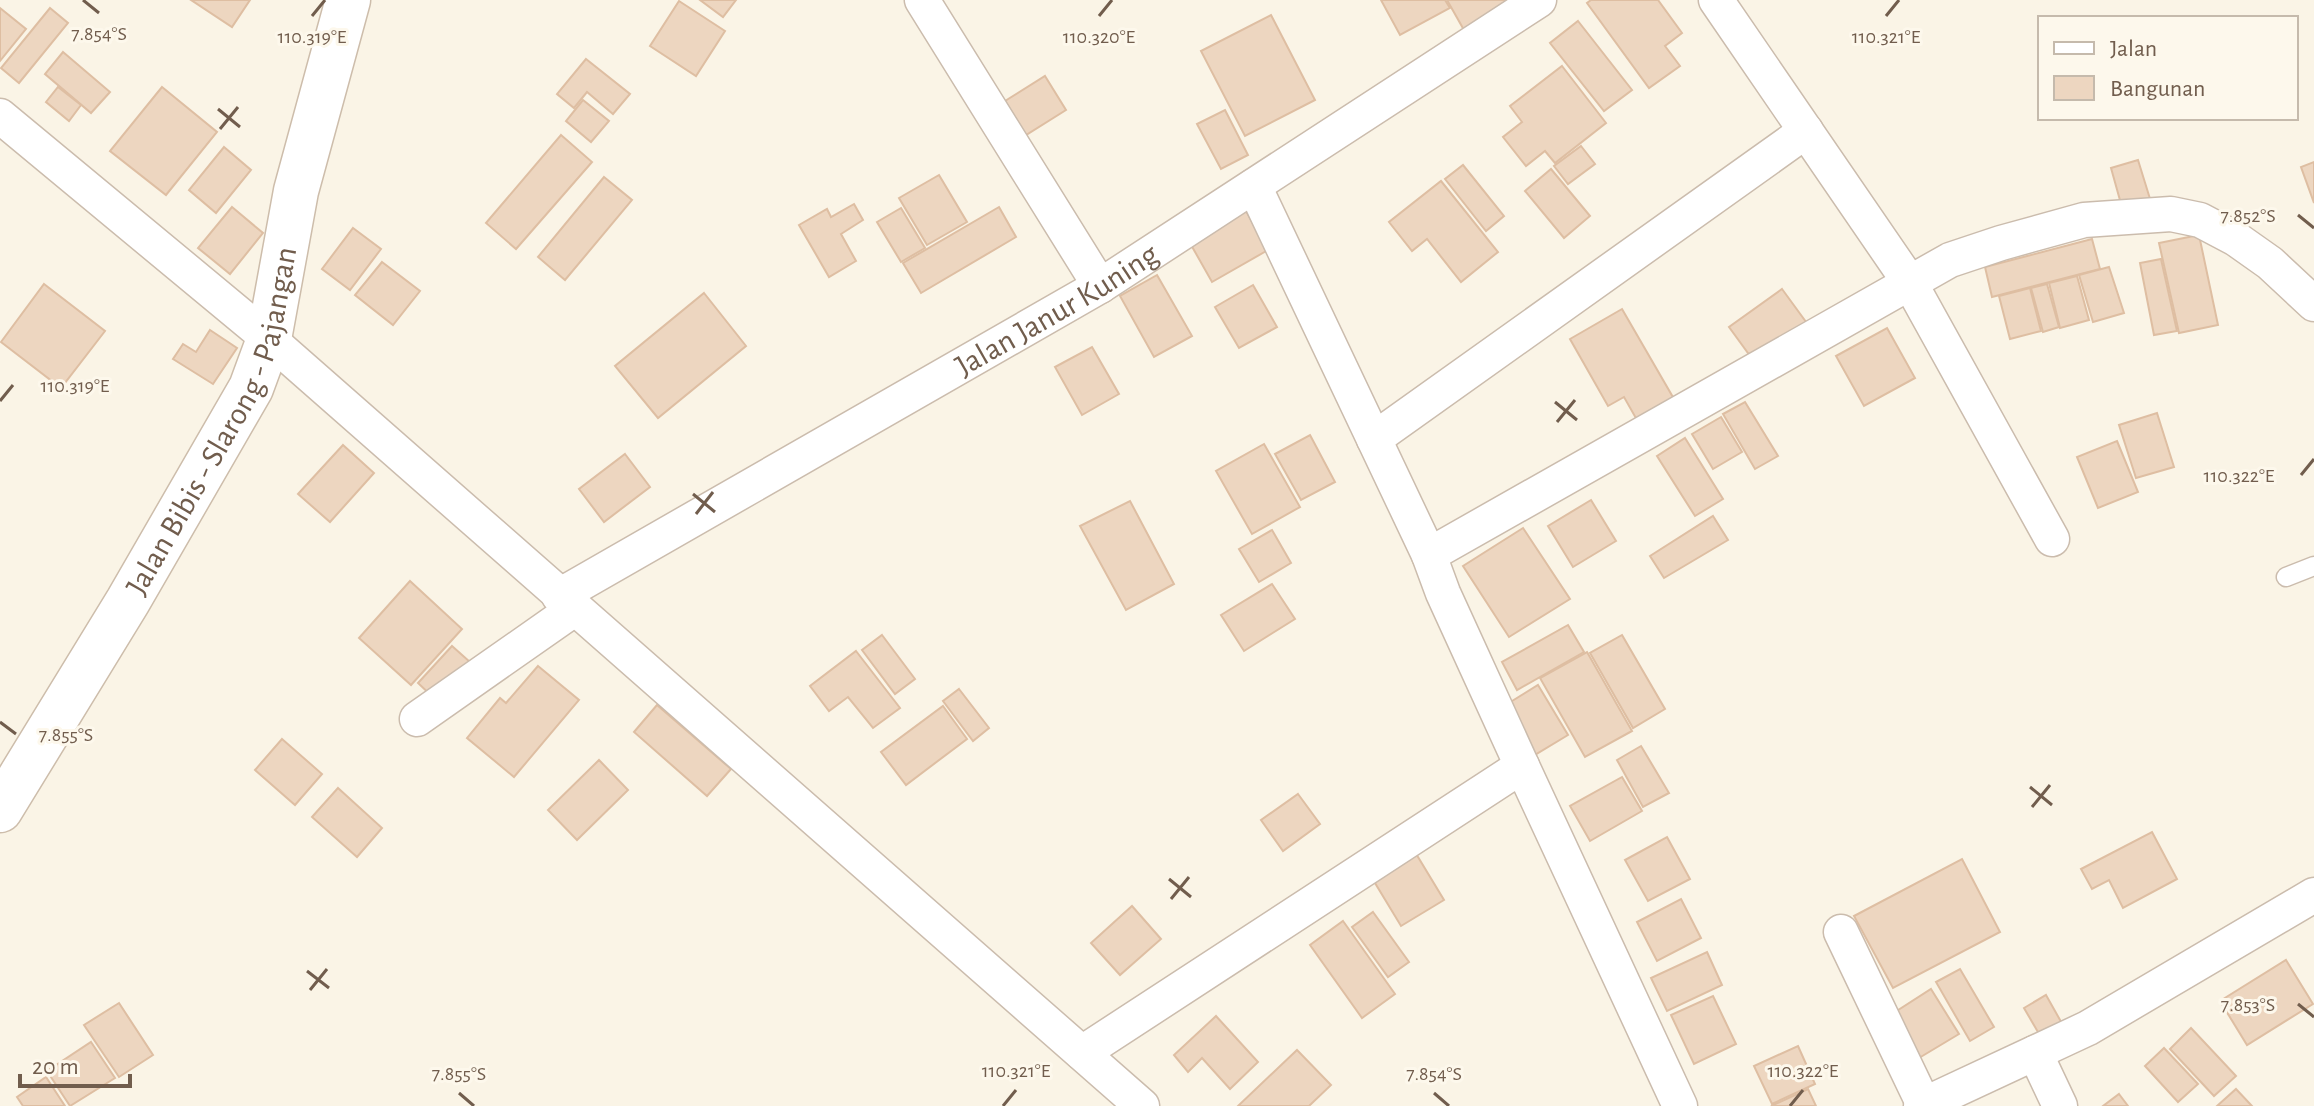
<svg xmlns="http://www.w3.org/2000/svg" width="2314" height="1106" font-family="'Alegreya Sans',sans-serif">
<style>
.building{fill:#edd6c0;stroke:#debea2;stroke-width:2}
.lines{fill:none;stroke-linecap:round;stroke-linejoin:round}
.lane-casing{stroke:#cbbcad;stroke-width:21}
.street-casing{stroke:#cbbcad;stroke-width:37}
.secondary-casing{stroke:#cdbdab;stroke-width:47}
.lane{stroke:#fff;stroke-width:18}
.street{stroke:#fff;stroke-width:34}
.secondary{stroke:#fff;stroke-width:44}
.ticks{fill:none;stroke:#715d4d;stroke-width:3}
.labels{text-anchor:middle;stroke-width:6;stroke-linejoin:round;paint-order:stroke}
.street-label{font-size:32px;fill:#715d4d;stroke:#fdf8ec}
.ticks-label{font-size:20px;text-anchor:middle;fill:#715d4d;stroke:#fdf8ec;stroke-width:6;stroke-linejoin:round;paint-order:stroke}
</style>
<rect width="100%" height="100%" fill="#faf4e6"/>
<g class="building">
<path d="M 191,0 L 250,0 L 232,27 Z"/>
<path d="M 700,0 L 736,0 L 723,17 Z"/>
<path d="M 1381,0 L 1445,0 L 1450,8 L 1400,35 Z"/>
<path d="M 1447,0 L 1512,0 L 1464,30 Z"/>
<path d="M 1591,0 L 1658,0 L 1682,33 L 1665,46 L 1680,66 L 1649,88 L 1587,3 Z"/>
<path d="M 679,1 L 725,31 L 696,76 L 650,46 Z"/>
<path d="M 0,8 L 26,29 L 0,61 Z"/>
<path d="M 50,8 L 68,23 L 19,83 L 1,68 Z"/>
<path d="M 1271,15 L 1315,100 L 1245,136 L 1201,51 Z"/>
<path d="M 1578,21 L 1632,90 L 1604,111 L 1550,43 Z"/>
<path d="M 63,52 L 110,92 L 91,113 L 45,74 Z"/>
<path d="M 586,59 L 630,94 L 613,114 L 587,92 L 574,108 L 557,94 Z"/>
<path d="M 1562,66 L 1606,123 L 1555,163 L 1545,151 L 1526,166 L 1503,137 L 1522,122 L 1510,106 Z"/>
<path d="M 1045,76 L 1066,110 L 1026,135 L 1005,101 Z"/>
<path d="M 58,87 L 81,105 L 69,121 L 46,102 Z"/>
<path d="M 162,87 L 217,132 L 166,195 L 110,151 Z"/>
<path d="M 583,100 L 609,121 L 591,142 L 566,121 Z"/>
<path d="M 1225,110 L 1248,155 L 1221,169 L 1197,124 Z"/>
<path d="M 561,135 L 592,162 L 516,249 L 486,223 Z"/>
<path d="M 1581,146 L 1595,164 L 1568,184 L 1554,166 Z"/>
<path d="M 224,147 L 251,170 L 216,213 L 189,190 Z"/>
<path d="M 2138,160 L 2151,202 L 2123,211 L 2111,168 Z"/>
<path d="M 2314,162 L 2314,203 L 2301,167 Z"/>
<path d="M 1463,165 L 1504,216 L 1486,231 L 1445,179 Z"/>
<path d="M 1551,169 L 1590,216 L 1564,238 L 1525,191 Z"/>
<path d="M 939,175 L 967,222 L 927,245 L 899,198 Z"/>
<path d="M 604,177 L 632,200 L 565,280 L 538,257 Z"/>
<path d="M 1441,181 L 1498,252 L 1461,282 L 1427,239 L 1412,251 L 1389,222 Z"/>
<path d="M 854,204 L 863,220 L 841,234 L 856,261 L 829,277 L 799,225 L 827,209 L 831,217 Z"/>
<path d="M 232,207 L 263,233 L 230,274 L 198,248 Z"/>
<path d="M 999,207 L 1016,237 L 921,293 L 903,263 Z"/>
<path d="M 901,208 L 925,248 L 901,262 L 877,222 Z"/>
<path d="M 1246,211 L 1268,250 L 1212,282 L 1190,243 Z"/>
<path d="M 353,228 L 381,249 L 350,290 L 322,269 Z"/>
<path d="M 2199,235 L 2218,325 L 2179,333 L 2159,243 Z"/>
<path d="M 2092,239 L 2100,269 L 1992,297 L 1985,267 Z"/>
<path d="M 2161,259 L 2177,331 L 2154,335 L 2140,263 Z"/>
<path d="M 382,262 L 420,291 L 393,325 L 355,295 Z"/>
<path d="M 2109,267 L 2124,313 L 2093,322 L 2079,275 Z"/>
<path d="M 1157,275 L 1192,336 L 1154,357 L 1120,296 Z"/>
<path d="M 2077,276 L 2089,320 L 2060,328 L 2049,283 Z"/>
<path d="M 44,284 L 105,331 L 61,388 L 1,342 Z"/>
<path d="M 2047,284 L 2059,327 L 2043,332 L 2031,288 Z"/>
<path d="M 1253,285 L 1277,327 L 1239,348 L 1215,307 Z"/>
<path d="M 2030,288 L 2041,331 L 2010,339 L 1999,296 Z"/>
<path d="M 1782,289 L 1809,326 L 1756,364 L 1729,327 Z"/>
<path d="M 704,293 L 746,346 L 658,418 L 615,366 Z"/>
<path d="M 1622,309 L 1674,399 L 1637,420 L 1624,397 L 1608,406 L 1570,339 Z"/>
<path d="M 1887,328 L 1915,378 L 1864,406 L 1836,356 Z"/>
<path d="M 210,330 L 237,348 L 213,384 L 173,359 L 183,344 L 196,352 Z"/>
<path d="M 1092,347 L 1119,394 L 1082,415 L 1055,367 Z"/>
<path d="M 1745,402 L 1778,456 L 1755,469 L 1723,414 Z"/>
<path d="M 2157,413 L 2174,467 L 2136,478 L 2119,425 Z"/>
<path d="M 1721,417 L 1742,452 L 1713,469 L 1692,434 Z"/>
<path d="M 1310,435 L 1335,482 L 1301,500 L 1275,454 Z"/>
<path d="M 1685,438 L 1723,499 L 1695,516 L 1657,456 Z"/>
<path d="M 2117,441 L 2138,492 L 2098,508 L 2077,457 Z"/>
<path d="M 1264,444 L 1300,507 L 1252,534 L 1216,471 Z"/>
<path d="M 343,445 L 374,473 L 330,522 L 298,494 Z"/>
<path d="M 625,454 L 650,487 L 604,522 L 579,489 Z"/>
<path d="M 1591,500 L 1616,541 L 1573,567 L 1548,526 Z"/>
<path d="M 1130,501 L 1174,584 L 1126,610 L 1080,526 Z"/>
<path d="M 1713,516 L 1728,540 L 1664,578 L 1650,556 Z"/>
<path d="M 1523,528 L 1570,599 L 1509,637 L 1463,566 Z"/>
<path d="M 1272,530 L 1291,563 L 1259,582 L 1239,549 Z"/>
<path d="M 410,581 L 462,629 L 411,685 L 359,638 Z"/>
<path d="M 1272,584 L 1295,619 L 1244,651 L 1221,615 Z"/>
<path d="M 1568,625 L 1584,652 L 1517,690 L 1502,662 Z"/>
<path d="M 882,635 L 915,679 L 895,694 L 862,650 Z"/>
<path d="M 1622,635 L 1665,709 L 1633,728 L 1590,653 Z"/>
<path d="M 452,646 L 470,662 L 436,700 L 418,683 Z"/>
<path d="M 856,651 L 900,708 L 873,728 L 848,697 L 829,711 L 810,686 Z"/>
<path d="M 1587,652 L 1632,731 L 1585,757 L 1540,678 Z"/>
<path d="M 538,666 L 579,700 L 514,777 L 467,738 L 500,698 L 506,703 Z"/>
<path d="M 1538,685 L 1568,735 L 1533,756 L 1504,706 Z"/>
<path d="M 959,689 L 989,728 L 973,741 L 943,701 Z"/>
<path d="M 657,705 L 731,769 L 707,796 L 634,732 Z"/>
<path d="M 943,706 L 967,739 L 906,785 L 881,752 Z"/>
<path d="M 282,739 L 322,774 L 295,805 L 255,770 Z"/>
<path d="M 1641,746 L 1669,793 L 1643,807 L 1617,760 Z"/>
<path d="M 599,760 L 628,790 L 577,840 L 548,810 Z"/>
<path d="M 1622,777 L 1642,811 L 1590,841 L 1570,806 Z"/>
<path d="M 338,788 L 382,828 L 357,857 L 312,817 Z"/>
<path d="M 1298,794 L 1320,824 L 1283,851 L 1261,820 Z"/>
<path d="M 2152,832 L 2177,879 L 2123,908 L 2109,880 L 2092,889 L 2081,869 Z"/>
<path d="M 1667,837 L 1690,879 L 1648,901 L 1625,860 Z"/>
<path d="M 1415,852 L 1444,900 L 1401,926 L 1372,878 Z"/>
<path d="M 1962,859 L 2000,932 L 1893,988 L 1854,916 Z"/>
<path d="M 1681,899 L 1701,938 L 1657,961 L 1637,922 Z"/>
<path d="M 1132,906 L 1161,939 L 1120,975 L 1091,943 Z"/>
<path d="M 1373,912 L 1409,962 L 1388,977 L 1352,927 Z"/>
<path d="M 1343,921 L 1395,994 L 1362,1018 L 1310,945 Z"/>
<path d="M 1707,952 L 1722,985 L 1667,1011 L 1651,978 Z"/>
<path d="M 2286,960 L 2313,1004 L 2247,1045 L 2220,1001 Z"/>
<path d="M 1960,969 L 1994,1027 L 1970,1041 L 1936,982 Z"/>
<path d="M 1931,989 L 1959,1034 L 1919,1058 L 1892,1014 Z"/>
<path d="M 2046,995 L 2064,1027 L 2042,1039 L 2024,1008 Z"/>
<path d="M 1713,996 L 1736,1044 L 1694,1064 L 1671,1015 Z"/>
<path d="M 119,1003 L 153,1055 L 119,1077 L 84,1025 Z"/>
<path d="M 1216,1016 L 1258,1062 L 1230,1089 L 1202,1058 L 1188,1072 L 1174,1055 Z"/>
<path d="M 2191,1028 L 2236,1076 L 2214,1096 L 2170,1049 Z"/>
<path d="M 91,1042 L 115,1078 L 70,1106 L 47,1071 Z"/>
<path d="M 1798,1046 L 1815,1084 L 1772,1104 L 1754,1066 Z"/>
<path d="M 2164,1048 L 2198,1084 L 2178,1102 L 2145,1066 Z"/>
<path d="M 1297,1050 L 1331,1085 L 1309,1106 L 1238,1106 Z"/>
<path d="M 46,1077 L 65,1106 L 23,1106 L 17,1097 Z"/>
<path d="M 1808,1089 L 1816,1106 L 1771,1106 Z"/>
<path d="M 2236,1089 L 2252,1106 L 2217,1106 Z"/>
<path d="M 2119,1094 L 2128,1106 L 2103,1106 Z"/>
</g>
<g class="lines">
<g class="lane-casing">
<path id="lane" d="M 2286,577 L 2314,566"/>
</g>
<g class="street-casing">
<g id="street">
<path d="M 922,0 L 1100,286"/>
<path d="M 1716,0 L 1910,283 L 2052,539"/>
<path d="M 0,116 L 269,339 L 1142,1106"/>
<path d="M 1254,186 L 1429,555"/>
<path d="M 1374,439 L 1806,131"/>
<path id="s1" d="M 559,596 L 1100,286 L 1539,0"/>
<path d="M 417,719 L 574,609"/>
<path d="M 1522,766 L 1443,593 L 1429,555 L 1950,260 L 2001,243 L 2084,220 L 2171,214 L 2200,220 L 2236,239 L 2270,263 L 2314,304"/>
<path d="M 1841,932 L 1924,1105"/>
<path d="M 1082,1053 L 1522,766 L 1680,1106"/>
<path d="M 2035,1053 L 2060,1106"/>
<path d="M 1921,1106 L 2088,1028 L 2314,895"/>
</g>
</g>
<g class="secondary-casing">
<g id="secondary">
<path id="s2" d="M 0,810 L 128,601 L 251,388 L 269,339 L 296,191 L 348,0"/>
</g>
</g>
<use href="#lane" class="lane"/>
<use href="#street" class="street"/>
<use href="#secondary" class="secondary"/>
</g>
<path class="ticks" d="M 83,0 L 99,13M 312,16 L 325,0M 1099,16 L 1112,0M 1886,16 L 1899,0M 218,109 L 240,127M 220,129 L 238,107M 2298,215 L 2314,228M 0,401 L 13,385M 1555,402 L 1577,420M 1557,422 L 1575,400M 2301,475 L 2314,459M 693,494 L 715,512M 696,514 L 713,492M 0,722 L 16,734M 2030,787 L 2052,805M 2032,807 L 2050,785M 1169,879 L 1191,897M 1171,899 L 1189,877M 307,971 L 329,988M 310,990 L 327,969M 2298,1004 L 2314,1017M 459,1093 L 474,1106M 1434,1093 L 1449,1106M 1003,1106 L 1016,1090M 1790,1106 L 1803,1090"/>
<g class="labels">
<g class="street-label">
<text dy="11" stroke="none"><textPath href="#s1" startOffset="574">Jalan Janur Kuning</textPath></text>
<text dy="11" stroke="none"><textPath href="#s2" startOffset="446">Jalan Bibis - Slarong - Pajangan</textPath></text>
</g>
</g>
<g class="ticks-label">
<text x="99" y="40">7.854°S</text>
<text x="312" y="43">110.319°E</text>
<text x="1099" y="43">110.320°E</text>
<text x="1886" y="43">110.321°E</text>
<text x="2248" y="222">7.852°S</text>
<text x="75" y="392">110.319°E</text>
<text x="2239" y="482">110.322°E</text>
<text x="66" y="741">7.855°S</text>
<text x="2248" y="1011">7.853°S</text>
<text x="1016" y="1077">110.321°E</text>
<text x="1803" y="1077">110.322°E</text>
<text x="459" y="1080">7.855°S</text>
<text x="1434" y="1080">7.854°S</text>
</g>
<rect x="2038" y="16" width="260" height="104" fill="#fdf8ec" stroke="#c5baac" stroke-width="2"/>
<rect x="2054" y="42" width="40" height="12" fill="#ffffff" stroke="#c5baac" stroke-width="2"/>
<text x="2110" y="56" font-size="24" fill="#715d4d">Jalan</text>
<rect x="2054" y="76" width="40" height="24" fill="#edd6c0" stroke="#c5baac" stroke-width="2"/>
<text x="2110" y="96" font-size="24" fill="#715d4d">Bangunan</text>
<path d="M20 1074v12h110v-12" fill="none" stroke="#715d4d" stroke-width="4"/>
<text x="32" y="1074" font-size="24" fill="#715d4d" stroke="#fdf8ec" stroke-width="6" paint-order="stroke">20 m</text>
</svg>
